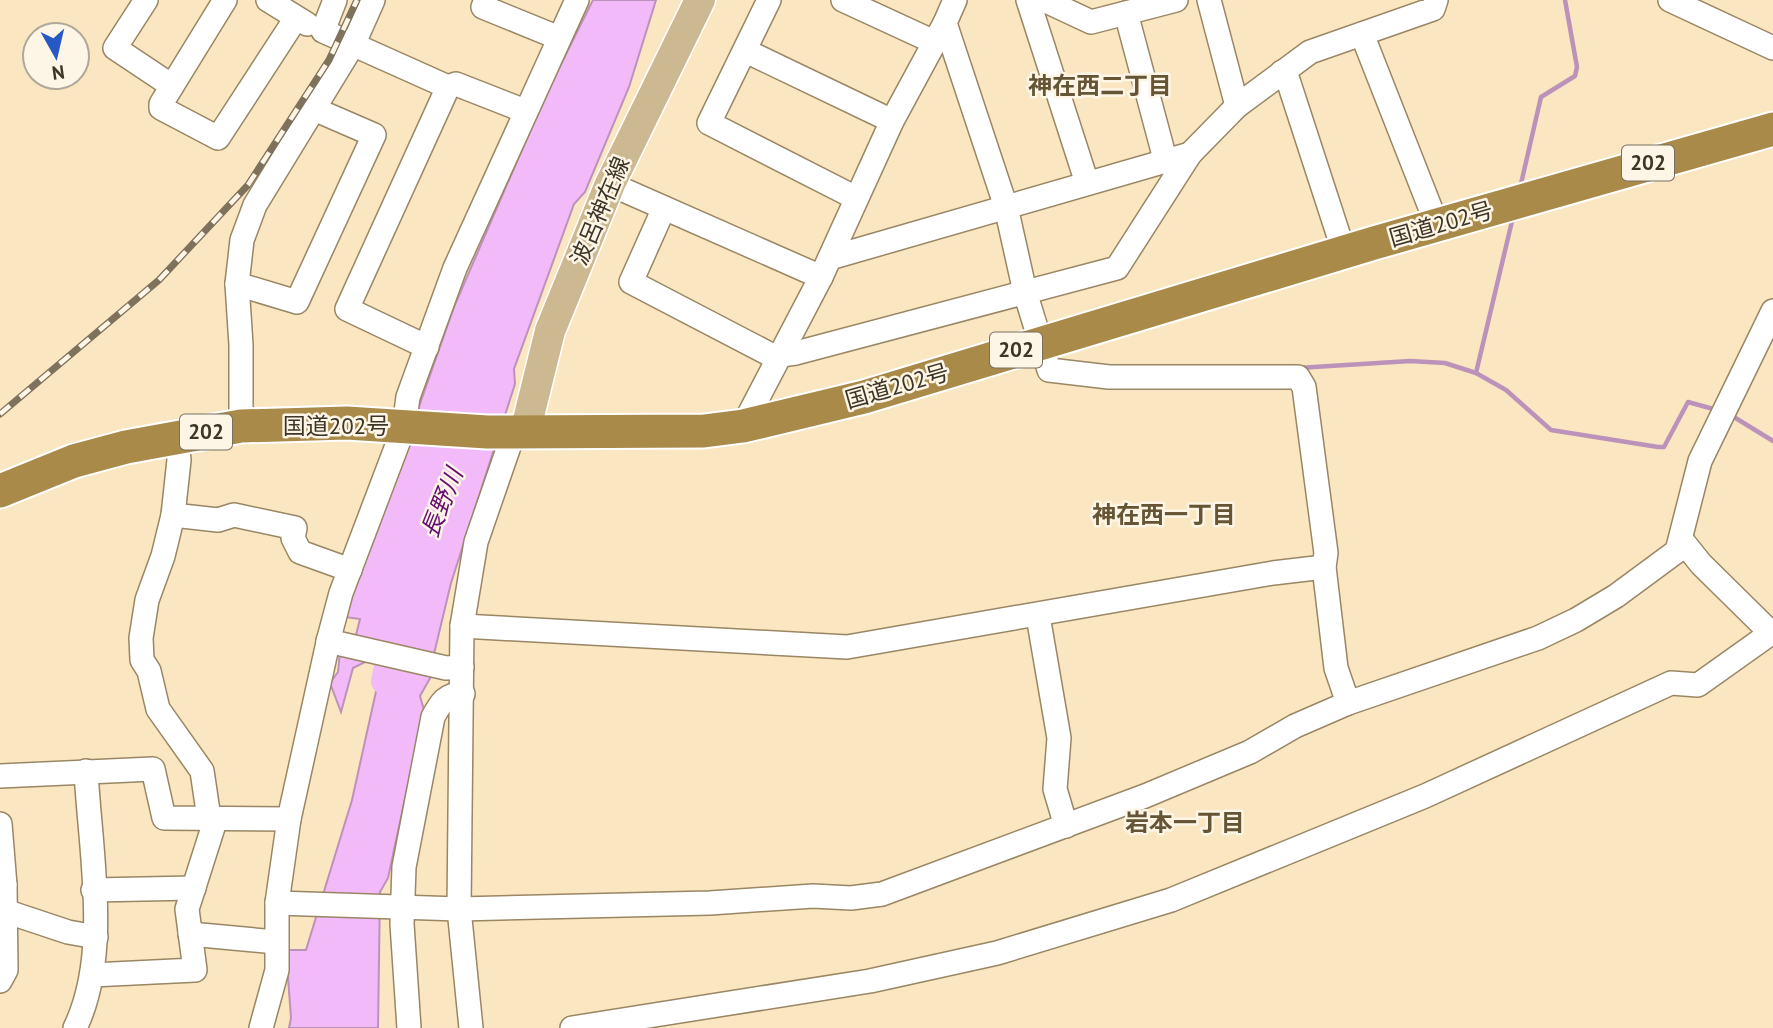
<svg xmlns="http://www.w3.org/2000/svg" width="1773" height="1028" font-family="'PT Sans','Noto Sans JP',sans-serif">
<style>
.water{fill:#f3bafa;stroke:#bc92bb;stroke-width:2}
.lines{fill:none;stroke-linecap:round;stroke-linejoin:round}
.stream{stroke:#bc92bb;stroke-width:4.5}
.river{stroke:#f3bafa;stroke-width:28}
.minor-casing{stroke:#998664;stroke-width:26}
.major-casing{stroke:#fff;stroke-width:33}
.highway-casing{stroke:#fff;stroke-width:37}
.minor{stroke:#fff;stroke-width:23}
.major{stroke:#ccb992;stroke-width:30}
.highway{stroke:#aa8a49;stroke-width:33}
.rail-casing{stroke:#7f725c;stroke-width:7}
.rail{stroke:#fdf5e6;stroke-width:4.5;stroke-dasharray:13;stroke-linecap:butt}
.labels{text-anchor:middle;stroke-width:5;stroke-linejoin:round;paint-order:stroke}
.shield{fill:#fdf5e6;stroke:#776f60;stroke-width:2}
.shield-label{font-size:21px;font-weight:bold;fill:#3d3527}
.street-label{font-size:23px;fill:#3d3527;stroke:#fdf5e6}
.neighbourhood-label{font-size:24px;font-weight:bold;fill:#665534;stroke:#fdf5e6}
.water-label{font-size:24px;font-style:italic;fill:#660d70;stroke:#fdf5e6}
</style>
<rect width="100%" height="100%" fill="#fae6c1"/>
<g class="water">
<path d="M 593,0 L 656,0 L 629,87 L 585,192 L 574,204 L 514,369 L 515,384 L 451,583 L 433,658 L 404,652 L 408,632 L 389,627 L 383,645 L 355,639 L 360,619 L 345,617 L 454,307 L 547,92 Z"/>
<path d="M 340,652 L 433,673 L 420,696 L 424,710 L 388,878 L 380,892 L 378,1028 L 289,1028 L 291,1018 L 286,950 L 306,950 L 352,800 L 381,669 L 369,660 L 353,668 L 341,712 L 330,683 L 338,672 Z"/>
</g>
<g class="lines">
<g class="stream">
<path d="M 1520,188 L 1541,97 L 1575,76 L 1577,67 L 1565,0"/>
<path d="M 1298,368 L 1410,361 L 1445,363 L 1476,373 L 1506,390 L 1551,430 L 1658,447 L 1664,447 L 1688,402 L 1717,410"/>
<path d="M 1476,373 L 1513,217"/>
<path d="M 1729,414 L 1773,441"/>
</g>
<path class="river" d="M 385,681 L 404,594"/>
<g class="minor-casing">
<g id="minor">
<path d="M 146,0 L 115,48 L 172,86"/>
<path d="M 225,0 L 161,104 L 161,108 L 218,138 L 296,18"/>
<path d="M 268,0 L 307,24"/>
<path d="M 335,0 L 323,31 L 448,87 L 456,84 L 525,111"/>
<path d="M 486,0 L 483,7 L 559,38"/>
<path d="M 769,0 L 709,123 L 856,198"/>
<path d="M 843,0 L 934,42"/>
<path d="M 955,0 L 945,23 L 1006,207 L 1025,292 L 1049,370 L 1109,377 L 1298,377 L 1304,387 L 1326,553 L 1324,567"/>
<path d="M 1028,0 L 1087,183"/>
<path d="M 1044,0 L 1091,22 L 1176,0"/>
<path d="M 1209,0 L 1237,106"/>
<path d="M 1670,0 L 1773,48"/>
<path d="M 1126,13 L 1165,159"/>
<path d="M 1362,34 L 1437,225"/>
<path d="M 746,51 L 892,121"/>
<path d="M 1282,72 L 1288,80 L 1344,252"/>
<path d="M 610,184 L 821,277"/>
<path d="M 664,208 L 631,282 L 773,356 L 796,353 L 1117,268 L 1190,154 L 1237,106 L 1310,52 L 1433,9 L 1436,0"/>
<path d="M 830,258 L 1190,154"/>
<path d="M 237,284 L 297,302 L 374,135 L 314,109"/>
<path d="M 427,347 L 347,309 L 448,87"/>
<path d="M 241,426 L 241,345 L 237,284 L 242,240 L 255,205 L 354,43 L 373,0"/>
<path d="M 743,426 L 821,277 L 892,121 L 945,23"/>
<path d="M 177,437 L 179,460 L 173,515 L 163,556 L 147,600 L 141,638 L 142,660 L 149,671 L 158,709 L 202,771 L 209,818"/>
<path d="M 173,515 L 218,520 L 234,515 L 295,528 L 293,538 L 300,552 L 350,570"/>
<path d="M 1038,616 L 1059,738 L 1055,789 L 1066,826"/>
<path d="M 462,626 L 847,647 L 1273,573 L 1324,567 L 1336,668 L 1348,703"/>
<path d="M 328,641 L 446,668 L 462,667"/>
<path d="M 0,776 L 153,769 L 164,818 L 289,819"/>
<path d="M 0,824 L 5,885 L 0,885"/>
<path d="M 93,890 L 194,888"/>
<path d="M 277,903 L 459,909 L 710,903 L 813,896 L 851,898 L 882,894 L 1145,796 L 1250,752 L 1295,726 L 1348,703 L 1538,638 L 1576,620 L 1616,596 L 1677,551 L 1700,461 L 1773,311"/>
<path d="M 5,911 L 68,932 L 96,937"/>
<path d="M 190,934 L 276,942"/>
<path d="M 92,975 L 195,970 L 187,909 L 216,818"/>
<path d="M 0,981 L 6,970 L 5,885"/>
<path d="M 75,1028 C 111,954 90,851 86,771"/>
<path d="M 261,1028 L 277,970 L 277,903 L 289,819 L 329,638 L 341,593 L 404,427 L 408,397 L 455,268 L 577,0"/>
<path d="M 409,1028 L 402,924 L 404,867 L 433,717 C 441,702 446,694 463,694"/>
<path d="M 471,1028 L 459,909 L 462,626 L 476,542 L 514,432"/>
<path d="M 572,1028 L 870,981 L 997,953 L 1171,900 L 1425,796 L 1671,683 L 1698,685 L 1771,633 L 1701,564 L 1681,539"/>
</g>
</g>
<g class="major-casing">
<path id="major" d="M 525,432 L 550,331 L 579,260 L 610,184 L 700,0"/>
</g>
<g class="highway-casing">
<path id="highway" d="M 0,491 L 74,461 L 126,447 L 241,426 L 347,423 L 487,432 L 704,431 L 743,426 L 864,397 L 1374,243 L 1773,129"/>
</g>
<use href="#minor" class="minor"/>
<use href="#major" class="major"/>
<use href="#highway" class="highway"/>
<g class="rail-casing">
<path id="rail" d="M 0,414 L 159,280 L 248,185 L 329,60 L 357,0"/>
</g>
<use href="#rail" class="rail"/>
</g>
<g class="labels">
<g class="shield">
<rect x="1622" y="145.5" width="52" height="35" rx="5"/>
<rect x="990" y="332.5" width="52" height="35" rx="5"/>
<rect x="180" y="414.5" width="52" height="35" rx="5"/>
</g>
<g class="shield-label">
<text x="1648" y="170">202</text>
<text x="1016" y="357">202</text>
<text x="206" y="439">202</text>
</g>
<g class="street-label">
<text transform="translate(600 211) rotate(-67)" y="8">波呂神在線</text>
<text transform="translate(1441 224) rotate(-16)" y="8">国道202号</text>
<text transform="translate(897 386) rotate(-16)" y="8">国道202号</text>
<text x="336" y="434">国道202号</text>
</g>
<g class="neighbourhood-label">
<text x="1100" y="94">神在西二丁目</text>
<text x="1164" y="523">神在西一丁目</text>
<text x="1185" y="831">岩本一丁目</text>
</g>
<g class="water-label">
<text transform="translate(442 503) rotate(-68)" y="8">長野川</text>
</g>
</g>
<g transform="translate(56 56) rotate(172)"><circle r="33" fill="#fdf5e6" stroke="#b0a89a" stroke-width="2"/>
<path d="M0-5L12 26L0 18L-12 26Z" fill="#2658c6"/>
<text y="-10" font-size="19" font-weight="bold" text-anchor="middle" fill="#3d3527">N</text>
</g>
</svg>
